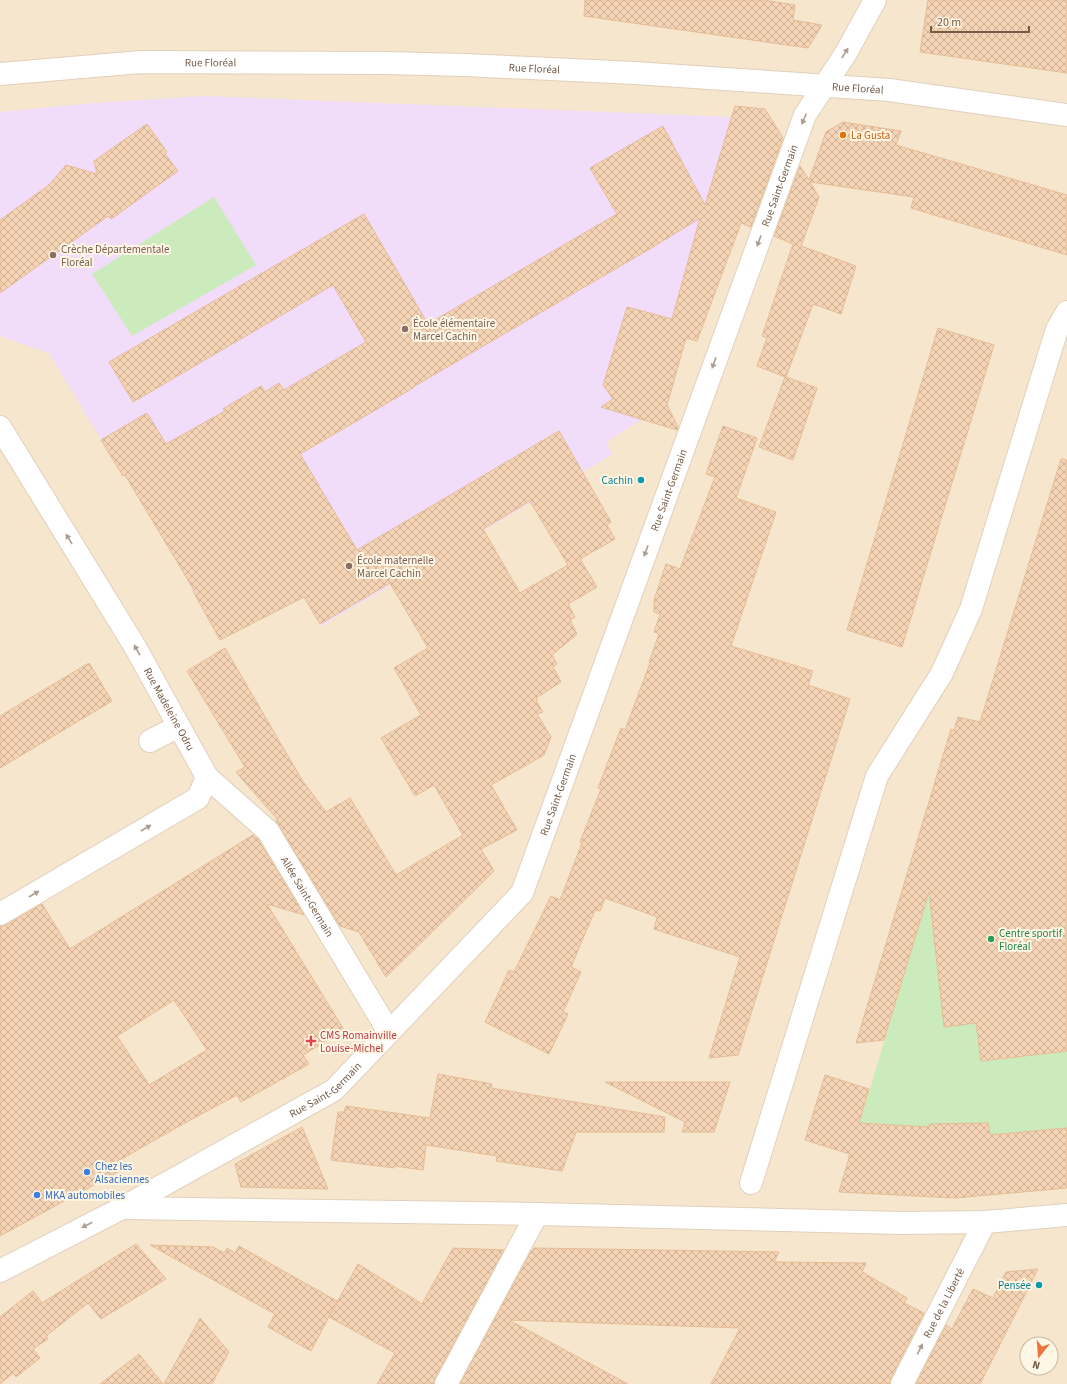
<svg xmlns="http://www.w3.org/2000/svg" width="1067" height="1384" font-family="'Source Sans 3',sans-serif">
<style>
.residential{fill:#f5e6cd;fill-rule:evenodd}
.education{fill:#f1dcf9}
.park{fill:#ccebbd}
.building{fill:url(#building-cross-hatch);stroke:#e7bc95;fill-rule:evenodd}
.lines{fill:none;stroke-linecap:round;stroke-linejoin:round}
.minor-casing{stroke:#e1d0bb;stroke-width:24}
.minor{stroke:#fff;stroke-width:22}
.oneway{fill:#ac9d90}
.food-dot{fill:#e8710a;stroke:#fff7e6;stroke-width:1.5}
.education-dot{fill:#8d6e63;stroke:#fff7e6;stroke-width:1.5}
.culture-dot{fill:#0f9aa8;stroke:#fff7e6;stroke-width:1.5}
.leisure-dot{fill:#2e9e5b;stroke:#fff7e6;stroke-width:1.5}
.health-dot{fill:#e0444e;stroke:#fff7e6;stroke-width:1.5}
.shop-dot{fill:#3f7fe0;stroke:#fff7e6;stroke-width:1.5}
.labels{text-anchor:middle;stroke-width:4;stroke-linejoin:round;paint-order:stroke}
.street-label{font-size:11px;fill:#745b46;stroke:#fff7e6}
.food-label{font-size:11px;fill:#c56008;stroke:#fff7e6;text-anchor:start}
.education-label{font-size:11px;fill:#785e54;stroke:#fff7e6;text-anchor:start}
.culture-label{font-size:11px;fill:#0d838f;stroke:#fff7e6;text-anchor:end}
.leisure-label{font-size:11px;fill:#27864d;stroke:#fff7e6;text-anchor:start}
.health-label{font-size:11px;fill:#be3a42;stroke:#fff7e6;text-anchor:start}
.shop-label{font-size:11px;fill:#366cbe;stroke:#fff7e6;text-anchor:start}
</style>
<defs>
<pattern id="building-cross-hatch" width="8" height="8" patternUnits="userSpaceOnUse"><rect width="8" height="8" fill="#f4d4b5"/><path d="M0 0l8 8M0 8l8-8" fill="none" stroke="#caaf95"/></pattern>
</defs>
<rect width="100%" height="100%" fill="#fdf4df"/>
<path class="residential" d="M 0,0 L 1067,0 L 1067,1384 L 0,1384 ZM 1027,1344 L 1051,1344 L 1051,1368 L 1027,1368 Z"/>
<path class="education" d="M 205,96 L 732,117 L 641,420 L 606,442 L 613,454 L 323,625 L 321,626 L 304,597 L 220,640 L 173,555 L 125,475 L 123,476 L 49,353 L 0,336 L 0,112 L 93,103 Z"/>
<g class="park">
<path d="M 214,197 L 256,265 L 132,336 L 92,274 Z"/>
<path d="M 955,806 L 1067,839 L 1067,1188 L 933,1197 L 839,1192 Z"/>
</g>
<g class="building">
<path d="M 585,0 L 764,0 L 795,5 L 793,20 L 822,25 L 808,48 L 584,16 Z"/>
<path d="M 928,0 L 1067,0 L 1067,73 L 920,52 Z"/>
<path d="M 735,106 L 765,109 L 783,138 L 751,227 L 741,223 L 697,341 L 686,338 L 667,405 L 678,427 L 677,430 L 601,407 L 613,399 L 603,385 L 627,307 L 672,319 L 700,218 L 653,247 L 413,387 L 413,388 L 300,454 L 357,550 L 559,431 L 611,522 L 607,525 L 615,539 L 580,559 L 597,587 L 568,604 L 575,617 L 570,620 L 577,634 L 552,655 L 557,664 L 553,667 L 561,682 L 536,698 L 538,700 L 536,701 L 543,712 L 537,714 L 551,737 L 544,755 L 491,785 L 517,830 L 481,849 L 494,871 L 386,977 L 359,932 L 340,926 L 276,821 L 278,820 L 236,772 L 245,767 L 187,671 L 225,648 L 302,780 L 326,812 L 350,798 L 396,875 L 463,835 L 434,785 L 415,796 L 381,738 L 421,715 L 394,668 L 428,648 L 390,583 L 320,624 L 304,597 L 220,640 L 193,591 L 194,590 L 125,475 L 123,476 L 101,440 L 147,413 L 166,444 L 225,411 L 223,409 L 261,386 L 265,392 L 279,383 L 284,390 L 366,342 L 333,285 L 133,402 L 109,362 L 364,214 L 428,324 L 617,214 L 590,168 L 663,126 L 705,205 ZM 530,501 L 568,565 L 520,593 L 483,529 Z"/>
<path d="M 843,122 L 901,131 L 896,145 L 1067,195 L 1067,255 L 911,208 L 914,197 L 810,182 L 819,197 L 801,246 L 856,266 L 841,314 L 813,304 L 786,377 L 817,388 L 793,460 L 759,447 L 785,377 L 757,366 L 767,338 L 762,336 L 793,244 L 774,236 L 800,166 L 809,180 L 826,132 Z"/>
<path d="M 147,124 L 167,152 L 165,154 L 178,171 L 111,219 L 108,216 L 0,293 L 0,220 L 49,185 L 66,165 L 97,174 L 94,161 Z"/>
<path d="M 938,328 L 994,345 L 902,647 L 847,630 Z"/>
<path d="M 723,426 L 757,438 L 736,498 L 776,512 L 731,646 L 813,671 L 808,685 L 850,699 L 738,1055 L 709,1058 L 740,957 L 654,929 L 657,917 L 605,898 L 600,911 L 595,910 L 571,967 L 581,972 L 563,1012 L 568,1014 L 549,1054 L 485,1022 L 509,970 L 514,972 L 551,896 L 560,900 L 582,843 L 580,842 L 601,789 L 598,788 L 621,728 L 625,730 L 650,663 L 649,662 L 659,634 L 654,632 L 660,614 L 654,612 L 654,600 L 666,564 L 680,569 L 715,477 L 706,474 Z"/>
<path d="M 1061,459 L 1067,460 L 1067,1051 L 981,1061 L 976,1023 L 944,1027 L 929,892 L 884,1040 L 856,1043 L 951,729 L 954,730 L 958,717 L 980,722 Z"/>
<path d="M 89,663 L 112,701 L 0,768 L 0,716 Z"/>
<path d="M 253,835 L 258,839 L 304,915 L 267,904 L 344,1030 L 303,1055 L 309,1064 L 241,1102 L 237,1095 L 181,1125 L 118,1161 L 123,1169 L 0,1236 L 0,926 L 6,925 L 42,904 L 70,949 ZM 174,1000 L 207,1050 L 149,1085 L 117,1036 Z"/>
<path d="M 438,1074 L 492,1084 L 491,1088 L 665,1117 L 664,1132 L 576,1132 L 562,1171 L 496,1161 L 497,1156 L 426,1145 L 423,1170 L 394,1166 L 394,1168 L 331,1160 L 338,1112 L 344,1112 L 346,1106 L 430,1118 Z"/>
<path d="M 825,1075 L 869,1089 L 859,1123 L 929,1127 L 929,1124 L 988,1123 L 990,1135 L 1067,1128 L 1067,1188 L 955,1198 L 839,1192 L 850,1154 L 805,1140 Z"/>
<path d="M 605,1082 L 730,1082 L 714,1132 L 682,1132 L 685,1122 Z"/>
<path d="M 302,1127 L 328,1189 L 241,1187 L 235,1164 Z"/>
<path d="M 136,1244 L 166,1279 L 101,1319 L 88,1303 L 46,1336 L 48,1339 L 33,1349 L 40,1358 L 16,1377 L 13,1373 L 0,1384 L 0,1317 L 33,1291 L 42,1303 Z"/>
<path d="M 150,1245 L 213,1247 L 224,1253 L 227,1248 L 235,1253 L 239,1246 L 337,1301 L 311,1351 L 268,1327 L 275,1314 Z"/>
<path d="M 453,1248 L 504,1250 L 435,1378 L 434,1384 L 377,1384 L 395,1353 L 329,1317 L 358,1264 L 422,1304 Z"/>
<path d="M 534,1248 L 779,1252 L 774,1262 L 866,1263 L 862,1272 L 907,1298 L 904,1303 L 924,1313 L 891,1378 L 890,1384 L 711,1384 L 740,1328 L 509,1320 L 628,1384 L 460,1384 L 531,1251 L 533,1251 Z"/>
<path d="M 1038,1269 L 980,1384 L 916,1384 L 946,1325 L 952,1329 L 973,1289 L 993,1298 L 1006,1272 Z"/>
<path d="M 200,1318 L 229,1352 L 212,1384 L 164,1384 Z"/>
<path d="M 139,1354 L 163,1384 L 100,1384 Z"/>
</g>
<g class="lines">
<g class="minor-casing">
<g id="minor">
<path id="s1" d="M 0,74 L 141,62 L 387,63 L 465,65 L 635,73 L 889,90 L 1067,115"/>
<path id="s2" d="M 0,427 L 134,645 L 207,777 L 198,798 L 0,914"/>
<path d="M 150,741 L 179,726"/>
<path id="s3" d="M 207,777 L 268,831 L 389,1032"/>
<path d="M 751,1183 L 877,776 L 942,673 L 971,609 L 1057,329 L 1067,312"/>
<path d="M 123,1208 L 537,1214 L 901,1223 L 985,1222 L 1067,1215"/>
<path id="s4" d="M 0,1271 L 122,1208 L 334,1090 L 522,893 L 805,115 L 846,53 L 875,0"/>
<path d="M 446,1384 L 537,1214"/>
<path id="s5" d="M 902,1384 L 985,1222"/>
</g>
</g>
<use href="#minor" class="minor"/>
</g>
<defs><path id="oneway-solid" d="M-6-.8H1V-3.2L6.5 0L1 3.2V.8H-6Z"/></defs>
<g class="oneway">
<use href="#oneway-solid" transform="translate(845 53) rotate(-58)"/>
<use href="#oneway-solid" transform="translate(804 119) rotate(113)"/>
<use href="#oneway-solid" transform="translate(759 241) rotate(110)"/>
<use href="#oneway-solid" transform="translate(714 363) rotate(110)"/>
<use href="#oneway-solid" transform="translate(69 539) rotate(-121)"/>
<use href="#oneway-solid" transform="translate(646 551) rotate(110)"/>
<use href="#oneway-solid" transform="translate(137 650) rotate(-119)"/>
<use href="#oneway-solid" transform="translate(146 828) rotate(-30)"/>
<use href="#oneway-solid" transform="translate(34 894) rotate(-30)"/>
<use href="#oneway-solid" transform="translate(87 1225) rotate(153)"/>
<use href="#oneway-solid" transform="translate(920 1349) rotate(-63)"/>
</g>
<circle class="food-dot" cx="843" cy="135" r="4"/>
<g class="education-dot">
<circle cx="53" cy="255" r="4"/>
<circle cx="405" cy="329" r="4"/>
<circle cx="349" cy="566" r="4"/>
</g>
<g class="culture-dot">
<circle cx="641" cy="480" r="4"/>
<circle cx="1039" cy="1285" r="4"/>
</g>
<circle class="leisure-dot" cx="991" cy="939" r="4"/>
<path class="health-dot" d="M309 1035h4v4h4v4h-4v4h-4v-4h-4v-4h4z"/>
<g class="shop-dot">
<circle cx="87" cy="1172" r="4"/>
<circle cx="37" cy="1195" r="4"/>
</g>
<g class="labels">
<g class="street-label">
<text dy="4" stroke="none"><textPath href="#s1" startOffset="211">Rue Floréal</textPath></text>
<text dy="4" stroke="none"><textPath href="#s1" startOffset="535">Rue Floréal</textPath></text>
<text dy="4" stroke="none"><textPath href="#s1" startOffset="859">Rue Floréal</textPath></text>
<text dy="4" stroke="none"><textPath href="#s4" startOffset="1405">Rue Saint-Germain</textPath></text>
<text dy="4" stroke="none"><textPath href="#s4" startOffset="1081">Rue Saint-Germain</textPath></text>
<text dy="4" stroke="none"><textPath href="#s2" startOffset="329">Rue Madeleine Odru</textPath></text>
<text dy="4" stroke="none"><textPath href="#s4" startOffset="757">Rue Saint-Germain</textPath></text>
<text dy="4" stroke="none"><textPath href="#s3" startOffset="158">Allée Saint-Germain</textPath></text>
<text dy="4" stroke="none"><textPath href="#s4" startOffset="373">Rue Saint-Germain</textPath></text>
<text dy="4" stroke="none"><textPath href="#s5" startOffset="91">Rue de la Liberté</textPath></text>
</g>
<g class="food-label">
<text x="851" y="139">La Gusta</text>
</g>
<g class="education-label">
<text x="61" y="253">Crèche Départementale<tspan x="61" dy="13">Floréal</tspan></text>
<text x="413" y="327">École élémentaire<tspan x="413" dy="13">Marcel Cachin</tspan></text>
<text x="357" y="564">École maternelle<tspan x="357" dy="13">Marcel Cachin</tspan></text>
</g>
<g class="culture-label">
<text x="633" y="484">Cachin</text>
<text x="1031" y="1289">Pensée</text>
</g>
<g class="leisure-label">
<text x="999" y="937">Centre sportif<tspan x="999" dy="13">Floréal</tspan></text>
</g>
<g class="health-label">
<text x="320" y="1039">CMS Romainville<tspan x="320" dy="13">Louise-Michel</tspan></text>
</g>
<g class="shop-label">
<text x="95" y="1170">Chez les<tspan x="95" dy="13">Alsaciennes</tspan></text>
<text x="45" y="1199">MKA automobiles</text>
</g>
</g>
<g transform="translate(1039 1356) rotate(197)"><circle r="19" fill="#fff7e6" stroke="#c7b9a6"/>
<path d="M0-3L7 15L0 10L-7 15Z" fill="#ee743d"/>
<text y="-6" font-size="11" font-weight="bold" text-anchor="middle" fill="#745b46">N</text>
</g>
<path d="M931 26v6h98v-6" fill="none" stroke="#745b46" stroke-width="2"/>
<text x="937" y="26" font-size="12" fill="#745b46" stroke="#fff7e6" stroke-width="3" paint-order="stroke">20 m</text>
</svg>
